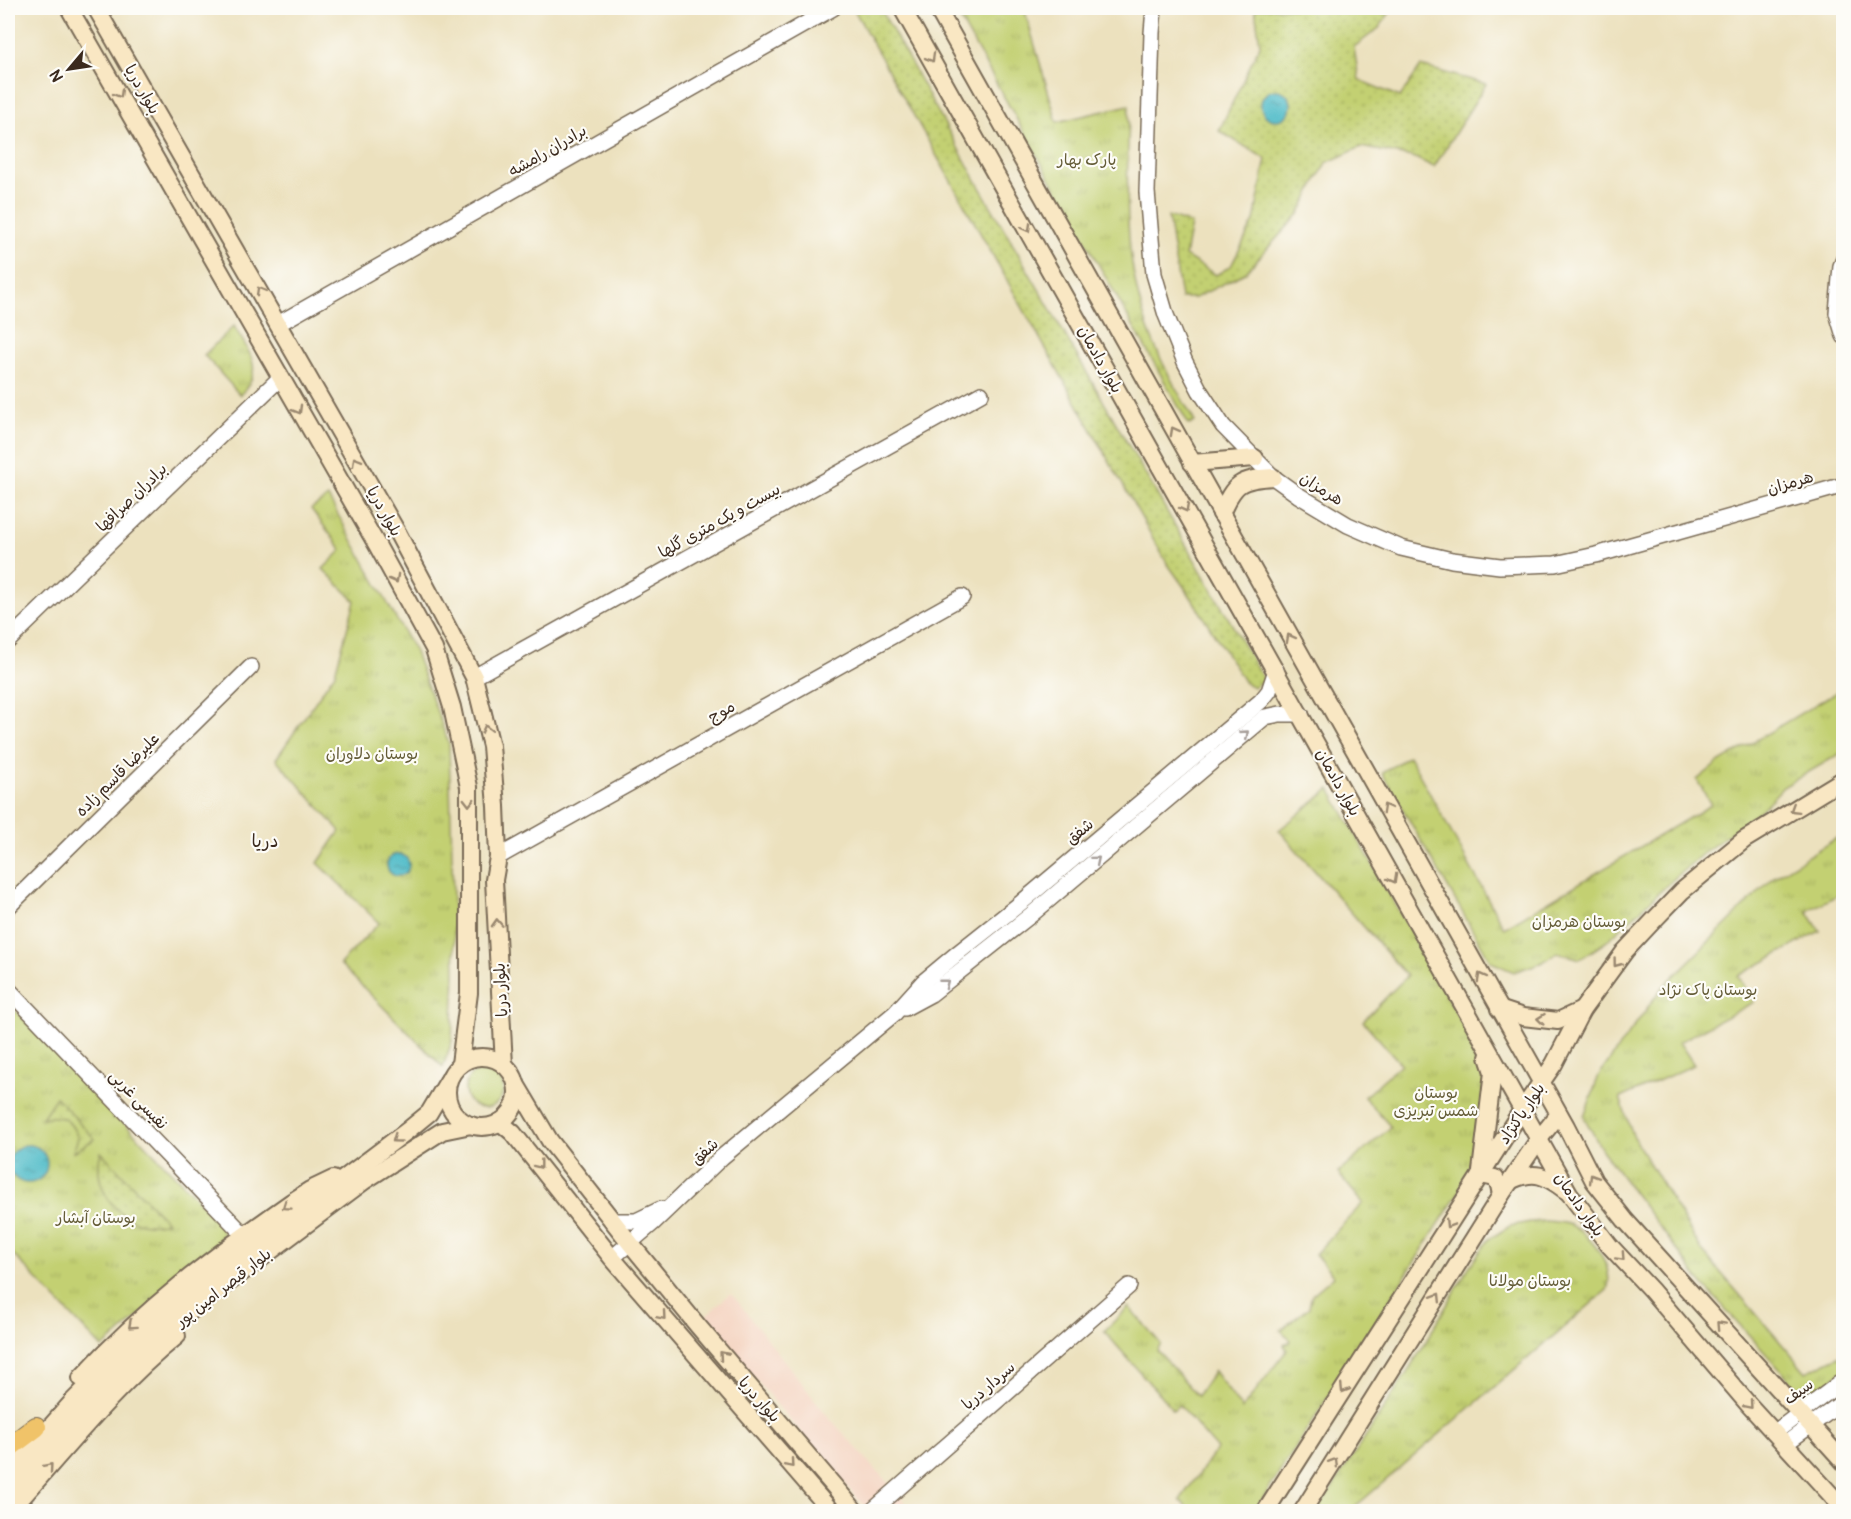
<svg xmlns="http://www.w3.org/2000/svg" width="1851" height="1519" font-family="Pangolin,'Playpen Sans Arabic',sans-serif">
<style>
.built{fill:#f4d3c0}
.grass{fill:#c3d072;stroke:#7f7d48;stroke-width:1.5}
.park{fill:url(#park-tufts);stroke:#7f7d48;stroke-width:1.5}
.garden{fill:url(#garden-dots);stroke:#7f7d48;stroke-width:1.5}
.water{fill:url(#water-ripples);stroke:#447272;stroke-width:1.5}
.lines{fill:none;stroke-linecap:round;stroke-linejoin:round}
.tertiary-casing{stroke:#796a56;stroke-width:18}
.secondary-casing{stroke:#796a56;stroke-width:20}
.trunk-casing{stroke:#796a56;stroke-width:22}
.tertiary{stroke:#fff;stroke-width:15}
.secondary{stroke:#f9e7c3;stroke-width:16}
.trunk{stroke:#f0c369;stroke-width:20}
.oneway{stroke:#9a8870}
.oneway2{stroke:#a79f9a}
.labels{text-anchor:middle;stroke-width:4.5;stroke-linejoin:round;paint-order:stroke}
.street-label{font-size:16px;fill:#3b2a1e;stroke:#fdfcf7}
.park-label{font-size:16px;fill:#645c37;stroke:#fdfcf7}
.neighbourhood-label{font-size:18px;fill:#3b2a1e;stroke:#fdfcf7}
</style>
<defs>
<pattern id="park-tufts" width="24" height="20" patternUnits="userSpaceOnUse" patternTransform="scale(1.5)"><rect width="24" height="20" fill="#c3d072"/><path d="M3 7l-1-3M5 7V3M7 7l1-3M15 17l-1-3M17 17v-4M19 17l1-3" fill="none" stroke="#a8b362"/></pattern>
<pattern id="garden-dots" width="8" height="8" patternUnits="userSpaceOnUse" patternTransform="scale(1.5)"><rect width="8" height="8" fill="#c3d072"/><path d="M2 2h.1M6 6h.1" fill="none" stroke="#a8b362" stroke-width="1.8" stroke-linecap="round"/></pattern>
<pattern id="water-ripples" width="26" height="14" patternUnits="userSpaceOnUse" patternTransform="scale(1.5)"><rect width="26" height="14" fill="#4cbac7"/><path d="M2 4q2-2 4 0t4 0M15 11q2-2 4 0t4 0" fill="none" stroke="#4097a1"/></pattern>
</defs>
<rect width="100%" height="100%" fill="#fdfcf7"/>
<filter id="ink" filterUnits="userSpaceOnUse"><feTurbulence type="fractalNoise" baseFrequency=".0167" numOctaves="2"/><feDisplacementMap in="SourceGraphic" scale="12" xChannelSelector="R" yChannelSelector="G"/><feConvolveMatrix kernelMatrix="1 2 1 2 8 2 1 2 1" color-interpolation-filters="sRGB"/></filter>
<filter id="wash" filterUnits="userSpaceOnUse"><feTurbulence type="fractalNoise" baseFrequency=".008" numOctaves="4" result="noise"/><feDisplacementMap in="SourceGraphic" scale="24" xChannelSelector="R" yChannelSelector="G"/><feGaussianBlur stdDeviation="1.35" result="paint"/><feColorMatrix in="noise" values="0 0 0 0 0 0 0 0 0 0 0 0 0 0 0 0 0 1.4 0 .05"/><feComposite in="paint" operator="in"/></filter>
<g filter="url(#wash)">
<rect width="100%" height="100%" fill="#ece1be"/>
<path class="built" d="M 731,1293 L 826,1414 L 913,1511 L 868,1511 L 703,1318 Z"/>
<circle class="grass" cx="484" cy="1089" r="19"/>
<g class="park">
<path d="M 954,8 L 1024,8 L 1057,122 L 1129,105 C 1128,173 1122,240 1141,306 C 1152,348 1174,385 1195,422 L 1189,425 Z"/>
<path d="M 234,326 C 249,353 266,369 240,395 L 204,355 Z"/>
<path d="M 328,497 L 415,652 L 449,744 L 455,974 L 452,1041 L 443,1067 L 340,964 L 379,923 L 318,863 L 340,831 L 276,759 L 335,673 L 355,601 L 323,569 L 342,550 L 311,509 Z"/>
<path d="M 1843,688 L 1843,752 L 1783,787 L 1761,810 L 1706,851 L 1677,876 L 1606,942 L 1580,959 L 1557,952 L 1543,962 L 1514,972 L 1491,962 L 1382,773 L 1409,756 L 1504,928 L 1711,805 L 1697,780 L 1718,763 Z"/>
<path d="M 1330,789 L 1485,1064 L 1478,1156 L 1470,1174 L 1456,1197 L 1255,1511 L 1191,1511 L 1180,1500 L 1217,1449 L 1179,1405 L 1173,1410 L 1104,1331 L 1129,1307 L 1161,1344 L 1157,1350 L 1197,1396 L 1214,1371 L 1242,1409 L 1287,1350 L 1284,1345 L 1291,1341 L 1281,1330 L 1309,1307 L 1312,1295 L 1334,1276 L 1315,1254 L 1363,1203 L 1338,1173 L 1391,1127 L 1364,1097 L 1401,1064 L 1363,1021 L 1407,976 L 1279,830 Z"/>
<path d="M 1843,834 L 1843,892 L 1807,911 L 1820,931 L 1738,976 L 1754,1002 L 1679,1042 L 1694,1065 L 1620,1098 L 1634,1138 L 1703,1252 L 1806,1372 L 1843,1354 L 1843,1371 C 1827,1382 1815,1397 1795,1386 L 1701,1282 L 1602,1150 L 1584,1117 L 1599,1075 L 1661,989 L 1774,877 Z"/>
<path d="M 8,1003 L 219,1221 L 223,1231 L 221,1246 L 102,1348 L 8,1249 Z"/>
<path d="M 1545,1221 C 1554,1222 1566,1222 1573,1226 C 1593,1238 1615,1267 1607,1290 L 1350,1511 L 1317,1511 L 1414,1362 L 1469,1267 L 1489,1239 L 1510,1226 L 1530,1222 Z"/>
</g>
<g class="garden">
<path d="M 853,8 L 880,8 L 981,189 L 1264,680 L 1254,687 L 1245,683 L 1189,594 L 1167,563 Z"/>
<path d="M 1255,8 L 1393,8 L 1379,28 L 1354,47 L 1359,80 L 1400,97 L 1421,66 L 1486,84 L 1434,167 L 1413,157 L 1361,147 L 1326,163 L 1299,214 L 1245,273 L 1195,298 L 1181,298 L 1168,216 L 1191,224 L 1185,256 L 1216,275 L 1231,266 L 1254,221 L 1266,159 L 1219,131 L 1260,45 Z"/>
<path d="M 56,1097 L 95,1139 L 73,1152 L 78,1138 C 70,1118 62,1114 42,1118 Z"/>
<path d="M 101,1152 L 167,1222 C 126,1235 89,1191 101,1152 Z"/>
</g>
<g class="water">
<circle cx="1276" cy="105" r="15"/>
<circle cx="398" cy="865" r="11"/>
<circle cx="28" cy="1164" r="19"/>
</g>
</g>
<g filter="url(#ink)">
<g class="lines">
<g class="tertiary-casing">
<g id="tertiary">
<path d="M 1154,8 L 1152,33 L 1147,192 L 1154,274 L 1166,315 L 1185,362 L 1200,391 L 1223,426 L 1273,477 L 1298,495 L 1348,525 L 1401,548 L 1452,560 L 1500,566 L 1555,564 L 1596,555 L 1844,485"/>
<path d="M 1844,259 L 1841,266 L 1837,313 L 1844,336"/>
<path d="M 278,324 L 833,8"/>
<path d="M 8,641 L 279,379"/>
<path d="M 474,677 L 981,394"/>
<path d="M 498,857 L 962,597"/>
<path d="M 8,907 L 251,667"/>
<path d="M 8,989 L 244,1235"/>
<path d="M 905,1008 L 931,994 L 1032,914 L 1265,717 L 1280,714 L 1301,714"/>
<path d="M 612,1221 L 636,1221 L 661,1209"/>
<path d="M 612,1258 L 653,1223 L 722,1157 L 895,1013 L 923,982 L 959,952 L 1022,902 L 1261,701 L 1269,691 L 1276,670"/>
<path d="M 1774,1433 L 1844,1380"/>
<path d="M 1785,1444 L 1844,1401"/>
<path d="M 871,1512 L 1129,1286"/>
</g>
</g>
<g class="secondary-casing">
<g id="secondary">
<path d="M 69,8 L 377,545 L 434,649 L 452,707 L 469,787 L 469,993 L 460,1064"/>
<path d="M 96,8 L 397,532 L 474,677 L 491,746 L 496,806 L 498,857 L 494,880 L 504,1065"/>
<path d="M 902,8 L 1569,1193 L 1609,1245 L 1651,1290 L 1749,1405 L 1844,1509"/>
<path d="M 937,8 L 1566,1126 L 1594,1181 L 1625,1220 L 1844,1462"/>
<path d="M 1192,463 L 1255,458"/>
<path d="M 1221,514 C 1234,483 1240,479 1273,477"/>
<path d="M 1499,1009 L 1523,1017 L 1558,1021 L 1582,1010"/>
<circle cx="482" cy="1092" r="35"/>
<path d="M 516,1084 L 550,1141 L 630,1243 L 698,1326 L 856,1512"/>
<path d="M 500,1122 L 513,1133 L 612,1258 L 832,1512"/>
<path d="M 1481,1171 L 1493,1072 L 1488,1057"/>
<path d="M 1480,1175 L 1495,1178 L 1499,1185 L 1501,1195"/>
<path d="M 1512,1180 C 1535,1170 1545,1175 1565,1190"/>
<path d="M 81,1378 C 145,1308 213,1257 290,1203 L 310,1190 L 333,1179"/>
<path d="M 8,1475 L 73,1401 L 117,1357 L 159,1318 L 407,1131 L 429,1113 L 448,1081"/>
<path d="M 8,1492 L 100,1390 L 149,1344 L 184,1316 L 364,1181 L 442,1131 L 471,1125"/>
<path d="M 10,1511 C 63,1452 115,1386 177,1336"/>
<path d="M 1265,1512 L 1522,1110 L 1554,1064 L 1582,1010 L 1625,951 L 1655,919 L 1682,891 L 1744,840 L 1844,779"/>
<path d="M 1302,1512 L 1501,1195 L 1539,1139 L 1559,1114"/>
</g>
</g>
<g class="trunk-casing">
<path id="trunk" d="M 8,1448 L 36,1427"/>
</g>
<use href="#tertiary" class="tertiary"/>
<use href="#secondary" class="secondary"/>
<use href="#trunk" class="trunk"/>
</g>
<defs><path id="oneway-chevron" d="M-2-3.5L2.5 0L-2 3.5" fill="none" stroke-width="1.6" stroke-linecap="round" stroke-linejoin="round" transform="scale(1.5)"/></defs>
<g class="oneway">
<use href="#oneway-chevron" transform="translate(931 58) rotate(60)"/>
<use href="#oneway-chevron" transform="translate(119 94) rotate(60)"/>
<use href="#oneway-chevron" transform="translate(1027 228) rotate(61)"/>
<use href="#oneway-chevron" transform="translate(260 291) rotate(-120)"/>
<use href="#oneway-chevron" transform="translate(298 410) rotate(60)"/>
<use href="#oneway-chevron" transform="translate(1174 431) rotate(-119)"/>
<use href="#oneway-chevron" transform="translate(356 461) rotate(-120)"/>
<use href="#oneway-chevron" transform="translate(1185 508) rotate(61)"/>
<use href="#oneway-chevron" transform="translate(395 579) rotate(61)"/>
<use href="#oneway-chevron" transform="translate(1290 638) rotate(-119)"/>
<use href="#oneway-chevron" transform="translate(486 729) rotate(-104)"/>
<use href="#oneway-chevron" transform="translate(469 802) rotate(90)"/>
<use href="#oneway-chevron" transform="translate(1386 808) rotate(-119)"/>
<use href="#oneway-chevron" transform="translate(1794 809) rotate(148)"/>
<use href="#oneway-chevron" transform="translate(1393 879) rotate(61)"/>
<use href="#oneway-chevron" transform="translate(497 923) rotate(-93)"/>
<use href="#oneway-chevron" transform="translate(1617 963) rotate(127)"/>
<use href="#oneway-chevron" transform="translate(1481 977) rotate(-119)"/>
<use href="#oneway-chevron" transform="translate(1541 1019) rotate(-174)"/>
<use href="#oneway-chevron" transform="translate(396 1139) rotate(144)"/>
<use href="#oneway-chevron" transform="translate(539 1165) rotate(52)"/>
<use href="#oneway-chevron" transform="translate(1593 1178) rotate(-121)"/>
<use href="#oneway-chevron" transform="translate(286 1206) rotate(145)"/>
<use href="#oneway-chevron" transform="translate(1449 1224) rotate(122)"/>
<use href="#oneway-chevron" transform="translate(1621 1257) rotate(47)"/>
<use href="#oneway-chevron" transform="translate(1437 1297) rotate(-58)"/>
<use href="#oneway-chevron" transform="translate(662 1316) rotate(49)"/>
<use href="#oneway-chevron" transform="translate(132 1325) rotate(138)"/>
<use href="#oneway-chevron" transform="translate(1720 1325) rotate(-133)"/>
<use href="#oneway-chevron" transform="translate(723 1355) rotate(-131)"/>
<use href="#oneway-chevron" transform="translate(1344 1389) rotate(122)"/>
<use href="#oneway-chevron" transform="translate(1749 1405) rotate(49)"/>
<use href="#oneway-chevron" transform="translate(1334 1462) rotate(-58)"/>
<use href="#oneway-chevron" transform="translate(790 1464) rotate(49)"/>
<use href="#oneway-chevron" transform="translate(49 1467) rotate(-49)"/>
</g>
<g class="oneway2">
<use href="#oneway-chevron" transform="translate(1245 734) rotate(-41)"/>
<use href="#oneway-chevron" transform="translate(1096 860) rotate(-40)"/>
<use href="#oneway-chevron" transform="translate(945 983) rotate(-38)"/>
</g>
</g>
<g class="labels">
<g class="street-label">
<text transform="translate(143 89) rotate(60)" y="6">بلوار دریا</text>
<text transform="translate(547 150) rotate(-30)" y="6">برادران رامشه</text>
<text transform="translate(1101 359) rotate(61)" y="6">بلوار دادمان</text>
<text transform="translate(1790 482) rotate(-16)" y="6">هرمزان</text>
<text transform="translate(1322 488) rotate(32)" y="6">هرمزان</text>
<text transform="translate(131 497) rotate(-44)" y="6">برادران صرافها</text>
<text transform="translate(385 511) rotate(61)" y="6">بلوار دریا</text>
<text transform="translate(719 520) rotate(-29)" y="6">بیست و یک متری گلها</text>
<text transform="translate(721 711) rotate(-29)" y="6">موج</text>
<text transform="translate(117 774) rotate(-45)" y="6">علیرضا قاسم زاده</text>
<text transform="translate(1339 782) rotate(61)" y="6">بلوار دادمان</text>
<text transform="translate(1079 831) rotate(-40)" y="6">شفق</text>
<text transform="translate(500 990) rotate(-93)" y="6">بلوار دریا</text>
<text transform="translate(139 1099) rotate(46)" y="6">نفیسی غربی</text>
<text transform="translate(1521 1113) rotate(-56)" y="6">بلوار پاکنژاد</text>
<text transform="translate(704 1151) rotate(-43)" y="6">شفق</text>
<text transform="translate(1580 1204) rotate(55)" y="6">بلوار دادمان</text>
<text transform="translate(223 1287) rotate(-38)" y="6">بلوار قیصر امین پور</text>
<text transform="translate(988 1385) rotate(-41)" y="6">سردار دریا</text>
<text transform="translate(1798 1391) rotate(-37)" y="6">سیف</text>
<text transform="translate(760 1399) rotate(49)" y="6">بلوار دریا</text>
</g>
<g class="park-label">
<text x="1087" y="165">پارک بهار</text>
<text x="372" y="759">بوستان دلاوران</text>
<text x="1579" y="927">بوستان هرمزان</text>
<text x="1708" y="995">بوستان پاک نژاد</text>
<text x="1436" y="1098">بوستان<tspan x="1436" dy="18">شمس تبریزی</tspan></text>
<text x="96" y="1223">بوستان آبشار</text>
<text x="1530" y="1286">بوستان مولانا</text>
</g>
<g class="neighbourhood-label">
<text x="265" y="847">دریا</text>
</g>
</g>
<rect width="1851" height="1519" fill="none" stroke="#fdfcf7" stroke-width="30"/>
<g transform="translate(69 69) rotate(241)" stroke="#fdfcf7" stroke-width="4.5" paint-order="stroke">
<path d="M0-4.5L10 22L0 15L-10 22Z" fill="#3b2a1e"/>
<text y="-9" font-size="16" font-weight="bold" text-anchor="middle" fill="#3b2a1e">N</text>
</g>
</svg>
